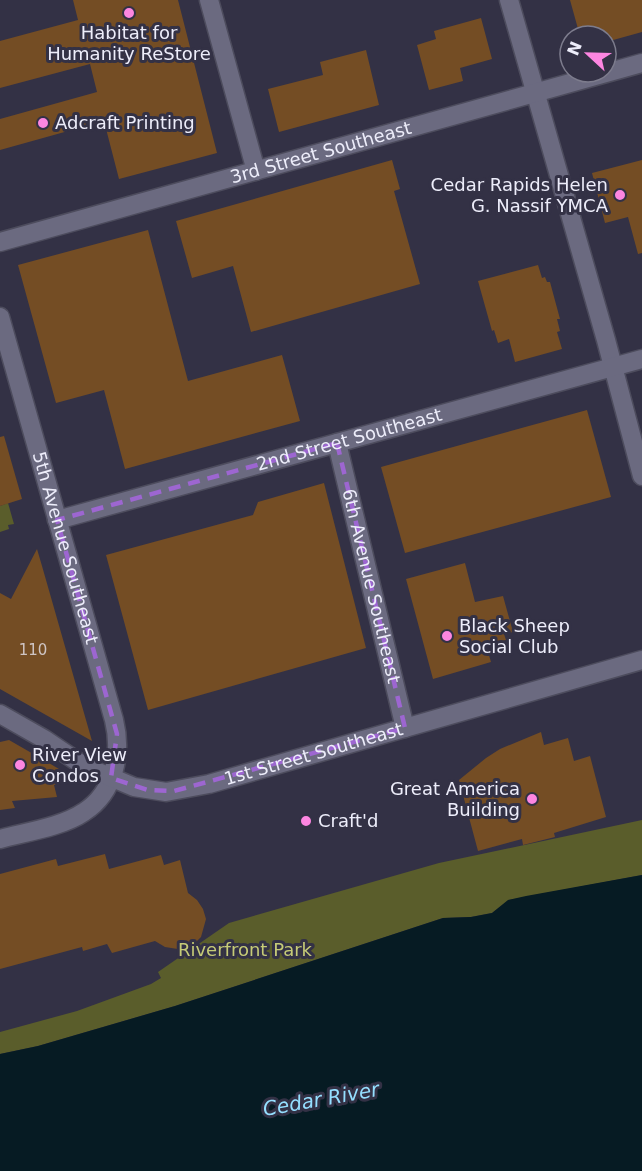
<svg xmlns="http://www.w3.org/2000/svg" width="642" height="1171" font-family="'DejaVu Sans',sans-serif">
<style>
.green{fill:#5a5d2b}
.water{fill:#061b23}
.building{fill:#744d24}
.lines{fill:none;stroke-linecap:round;stroke-linejoin:round}
.minor-casing{stroke:#4d4c5d;stroke-width:21}
.minor{stroke:#6b6a80;stroke-width:18}
.marked{fill:none;stroke:#9d66d1;stroke-width:4.5;stroke-dasharray:12 8;stroke-linejoin:round}
.poi-dot{fill:#fd86e1;stroke:#333145;stroke-width:2}
.labels{text-anchor:middle;stroke-width:6;stroke-linejoin:round;paint-order:stroke}
.number-label{font-size:15px;fill:#cfc5c4}
.poi-label{font-size:18px;fill:#ededfa;stroke:#333145;text-anchor:start}
.street-label{font-size:18px;fill:#ededfa;stroke:#333145}
.park-label{font-size:18px;fill:#c6cb77;stroke:#333145}
.water-label{font-size:20px;font-style:italic;fill:#95dfff;stroke:#333145}
</style>
<rect width="100%" height="100%" fill="#333145"/>
<g class="green">
<path d="M 8,503 L 14,524 L 8,525 L 9,529 L 0,532 L 0,506 Z"/>
<path d="M 642,820 L 642,875 L 509,900 L 492,913 L 471,917 L 443,918 L 175,1006 L 38,1046 L 0,1054 L 0,1032 L 77,1011 L 151,984 L 161,978 L 158,972 L 229,923 L 439,863 Z"/>
</g>
<path class="water" d="M 642,875 L 642,1171 L 0,1171 L 0,1054 L 38,1046 L 175,1006 L 443,918 L 471,917 L 492,913 L 508,900 L 526,896 Z"/>
<g class="building">
<path d="M 73,0 L 178,0 L 217,153 L 119,179 L 104,121 L 0,150 L 0,119 L 97,92 L 90,64 L 0,88 L 0,41 L 78,20 Z"/>
<path d="M 570,0 L 642,0 L 642,32 L 606,42 L 606,36 L 580,36 Z"/>
<path d="M 481,18 L 492,59 L 460,68 L 463,81 L 429,90 L 417,45 L 436,39 L 434,31 Z"/>
<path d="M 366,50 L 379,105 L 279,132 L 268,89 L 323,75 L 320,62 Z"/>
<path d="M 392,160 L 400,189 L 394,191 L 420,284 L 251,332 L 233,266 L 192,278 L 176,221 Z"/>
<path d="M 642,160 L 642,253 L 638,254 L 628,217 L 605,223 L 592,173 Z"/>
<path d="M 148,230 L 188,381 L 282,355 L 300,421 L 125,469 L 104,390 L 56,403 L 18,265 Z"/>
<path d="M 538,265 L 542,278 L 545,277 L 547,282 L 550,282 L 560,319 L 557,319 L 560,331 L 557,332 L 562,349 L 515,362 L 509,339 L 498,343 L 494,330 L 492,331 L 478,281 Z"/>
<path d="M 587,410 L 611,497 L 405,553 L 381,467 Z"/>
<path d="M 4,436 L 22,499 L 0,506 L 0,437 Z"/>
<path d="M 324,483 L 366,648 L 148,710 L 106,555 L 253,515 L 258,502 Z"/>
<path d="M 37,549 L 42,566 L 92,741 L 0,689 L 0,593 L 11,599 Z"/>
<path d="M 465,563 L 475,602 L 503,596 L 513,632 L 504,634 L 506,640 L 486,645 L 491,662 L 433,679 L 406,579 Z"/>
<path d="M 541,732 L 544,745 L 568,738 L 574,761 L 590,756 L 606,817 L 554,833 L 555,837 L 523,845 L 522,839 L 478,851 L 459,780 L 486,758 L 500,749 Z"/>
<path d="M 9,740 L 42,759 L 76,779 L 54,785 L 57,797 L 12,801 L 15,808 L 0,810 L 0,742 Z"/>
<path d="M 105,854 L 109,869 L 161,855 L 164,865 L 180,860 L 188,893 L 197,900 L 203,909 L 206,919 L 201,937 L 193,945 L 184,950 L 165,947 L 155,941 L 112,953 L 107,944 L 83,951 L 82,947 L 0,969 L 0,874 L 56,859 L 58,866 Z"/>
</g>
<g class="lines">
<g class="minor-casing">
<g id="minor">
<path d="M 209,0 L 256,171"/>
<path d="M 509,0 L 606,340 L 642,476"/>
<path id="s1" d="M 0,242 L 642,63"/>
<path id="s2" d="M 0,317 L 114,720 C 122,753 115,792 84,812 C 62,827 26,832 0,839"/>
<path id="s3" d="M 337,443 L 405,728"/>
<path id="s4" d="M 57,520 L 642,359"/>
<path id="s5" d="M 0,714 L 44,739 L 84,766 L 134,787 L 166,792 L 209,784 L 642,660"/>
</g>
</g>
<use href="#minor" class="minor"/>
</g>
<path class="marked" d="M 337,443 L 405,728 L 174,791 L 148,790 L 111,778 L 117,734 L 57,520 Z"/>
<g class="poi-dot">
<circle cx="129" cy="13" r="6"/>
<circle cx="43" cy="123" r="6"/>
<circle cx="620" cy="195" r="6"/>
<circle cx="447" cy="636" r="6"/>
<circle cx="20" cy="765" r="6"/>
<circle cx="532" cy="799" r="6"/>
<circle cx="306" cy="821" r="6"/>
</g>
<g class="labels">
<g class="number-label">
<text x="33" y="655">110</text>
</g>
<g class="poi-label">
<text x="129" y="39" text-anchor="middle">Habitat for<tspan x="129" dy="21">Humanity ReStore</tspan></text>
<text x="55" y="129">Adcraft Printing</text>
<text x="608" y="191" text-anchor="end">Cedar Rapids Helen<tspan x="608" dy="21">G. Nassif YMCA</tspan></text>
<text x="459" y="632">Black Sheep<tspan x="459" dy="21">Social Club</tspan></text>
<text x="32" y="761">River View<tspan x="32" dy="21">Condos</tspan></text>
<text x="520" y="795" text-anchor="end">Great America<tspan x="520" dy="21">Building</tspan></text>
<text x="318" y="827">Craft'd</text>
</g>
<g class="street-label">
<text dy="6" stroke="none"><textPath href="#s1" startOffset="333">3rd Street Southeast</textPath></text>
<text dy="6" stroke="none"><textPath href="#s4" startOffset="303">2nd Street Southeast</textPath></text>
<text dy="6" stroke="none"><textPath href="#s2" startOffset="240">5th Avenue Southeast</textPath></text>
<text dy="6" stroke="none"><textPath href="#s3" startOffset="147">6th Avenue Southeast</textPath></text>
<text dy="6" stroke="none"><textPath href="#s5" startOffset="338">1st Street Southeast</textPath></text>
</g>
<g class="park-label">
<text x="245" y="956">Riverfront Park</text>
</g>
<g class="water-label">
<text transform="translate(321 1099) rotate(-10)" y="7">Cedar River</text>
</g>
</g>
<g transform="translate(588 54) rotate(292)"><circle r="28" fill="#333145" stroke="#7d7c8d" stroke-width="1.5"/>
<path d="M0-4.5L10 22L0 15L-10 22Z" fill="#fd86e1"/>
<text y="-9" font-size="16" font-weight="bold" text-anchor="middle" fill="#ededfa">N</text>
</g>
</svg>
